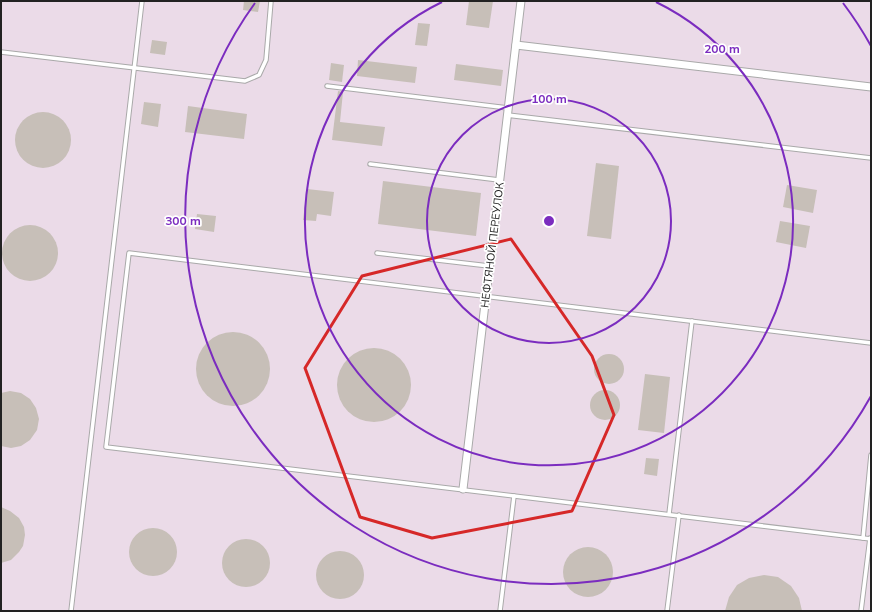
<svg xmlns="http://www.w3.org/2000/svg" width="872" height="612" font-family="Mulish,sans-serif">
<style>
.industrial{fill:#ebdbe8}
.building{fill:#c7bfb8}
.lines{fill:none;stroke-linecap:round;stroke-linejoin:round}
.service-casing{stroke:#a9a9a9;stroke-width:5.5}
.minor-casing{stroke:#a9a9a9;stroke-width:9}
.service{stroke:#fff;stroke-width:3.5}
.minor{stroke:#fff;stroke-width:7}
.marked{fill:none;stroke:#d62828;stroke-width:3;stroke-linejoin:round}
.ring{fill:none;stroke:#7b2cbf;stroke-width:2}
.labels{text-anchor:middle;stroke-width:3.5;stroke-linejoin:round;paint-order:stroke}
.street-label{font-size:11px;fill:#222;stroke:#fff}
.centre{fill:#7b2cbf;stroke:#fff;stroke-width:2}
.ring-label{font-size:12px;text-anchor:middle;font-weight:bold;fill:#7b2cbf;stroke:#fff;stroke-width:3.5;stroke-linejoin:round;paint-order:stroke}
</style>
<rect width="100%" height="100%" fill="#f2efe9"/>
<rect class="industrial" x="1" y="1" width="870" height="610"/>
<g class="building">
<path d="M 244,1 L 260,1 L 258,12 L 243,10 Z"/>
<path d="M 469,1 L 493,1 L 489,28 L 466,25 Z"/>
<path d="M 418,23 L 430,24 L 427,46 L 415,45 Z"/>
<path d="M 152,40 L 167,42 L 165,55 L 150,53 Z"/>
<path d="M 358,60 L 417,67 L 415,83 L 357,76 Z"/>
<path d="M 331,63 L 344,65 L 342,82 L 329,80 Z"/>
<path d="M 456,64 L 503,70 L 501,86 L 454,80 Z"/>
<path d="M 338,91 L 343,92 L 340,122 L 385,127 L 382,146 L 332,140 Z"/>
<path d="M 144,102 L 161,104 L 158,127 L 141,124 Z"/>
<path d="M 188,106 L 247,114 L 244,139 L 185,132 Z"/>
<circle cx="43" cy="140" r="28"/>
<path d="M 596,163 L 619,166 L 611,239 L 587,236 Z"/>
<path d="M 383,181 L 481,193 L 476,236 L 378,224 Z"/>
<path d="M 787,185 L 817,190 L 813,213 L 783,207 Z"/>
<path d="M 307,189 L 334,192 L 331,216 L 317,214 L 316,221 L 303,220 Z"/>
<path d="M 197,214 L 216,216 L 214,232 L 195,229 Z"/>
<path d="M 780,221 L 810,226 L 806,248 L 776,242 Z"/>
<circle cx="30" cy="253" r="28"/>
<circle cx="233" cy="369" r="37"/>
<circle cx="374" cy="385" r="37"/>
<circle cx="609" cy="369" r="15"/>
<path d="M 645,374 L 670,377 L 664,433 L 638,430 Z"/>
<circle cx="605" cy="405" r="15"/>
<path d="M 10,391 L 21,393 L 30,399 L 36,408 L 39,419 L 37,430 L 30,440 L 21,446 L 11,448 L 1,446 L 1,393 Z"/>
<path d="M 646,458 L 659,459 L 657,476 L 644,474 Z"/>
<path d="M 1,507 L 10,511 L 19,518 L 24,527 L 25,535 L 23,546 L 19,552 L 11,560 L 1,563 Z"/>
<circle cx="153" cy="552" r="24"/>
<circle cx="246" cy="563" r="24"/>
<circle cx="588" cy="572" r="25"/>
<circle cx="340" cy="575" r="24"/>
<path d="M 764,575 L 778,577 L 791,586 L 799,598 L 802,611 L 725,611 L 729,597 L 737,585 L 749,578 Z"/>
</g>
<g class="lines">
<g class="service-casing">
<g id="service">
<path d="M 1,52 L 245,81 L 259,75 L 266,60 L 271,1"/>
<path d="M 327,86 L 508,108"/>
<path d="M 507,115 L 871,158"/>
<path d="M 370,164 L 499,180"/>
<path d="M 377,253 L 489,266"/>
<path d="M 871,343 L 129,253 L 106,447 L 871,539"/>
<path d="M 669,514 L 692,321"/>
<path d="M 863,538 L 871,455"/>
<path d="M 71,611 L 142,1"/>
<path d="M 500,611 L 514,496"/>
<path d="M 667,611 L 679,515"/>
<path d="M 861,611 L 870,538"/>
</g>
</g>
<g class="minor-casing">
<g id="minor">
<path d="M 516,45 L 871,87"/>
<path d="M 463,489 L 521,1"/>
</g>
</g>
<use href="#service" class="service"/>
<use href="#minor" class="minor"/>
</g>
<path class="marked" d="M 511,239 L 592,356 L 614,415 L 572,511 L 432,538 L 360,517 L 305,368 L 362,276 Z"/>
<g class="ring">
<circle cx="549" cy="221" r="122"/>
<path d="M656 2A244 244 0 1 1 442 2"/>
<path d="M871 396A366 366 0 1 1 255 3M843 3A366 366 0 0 1 871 46"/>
</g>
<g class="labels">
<g class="street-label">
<text transform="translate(492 245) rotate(-83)" y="4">НЕФТЯНОЙ ПЕРЕУЛОК</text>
</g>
</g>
<circle cx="549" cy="221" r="6" class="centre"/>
<g class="ring-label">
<text x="722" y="53">200 m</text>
<text x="549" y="103">100 m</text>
<text x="183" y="225">300 m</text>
</g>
<rect width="872" height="612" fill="none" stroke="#222222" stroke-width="4"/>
</svg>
